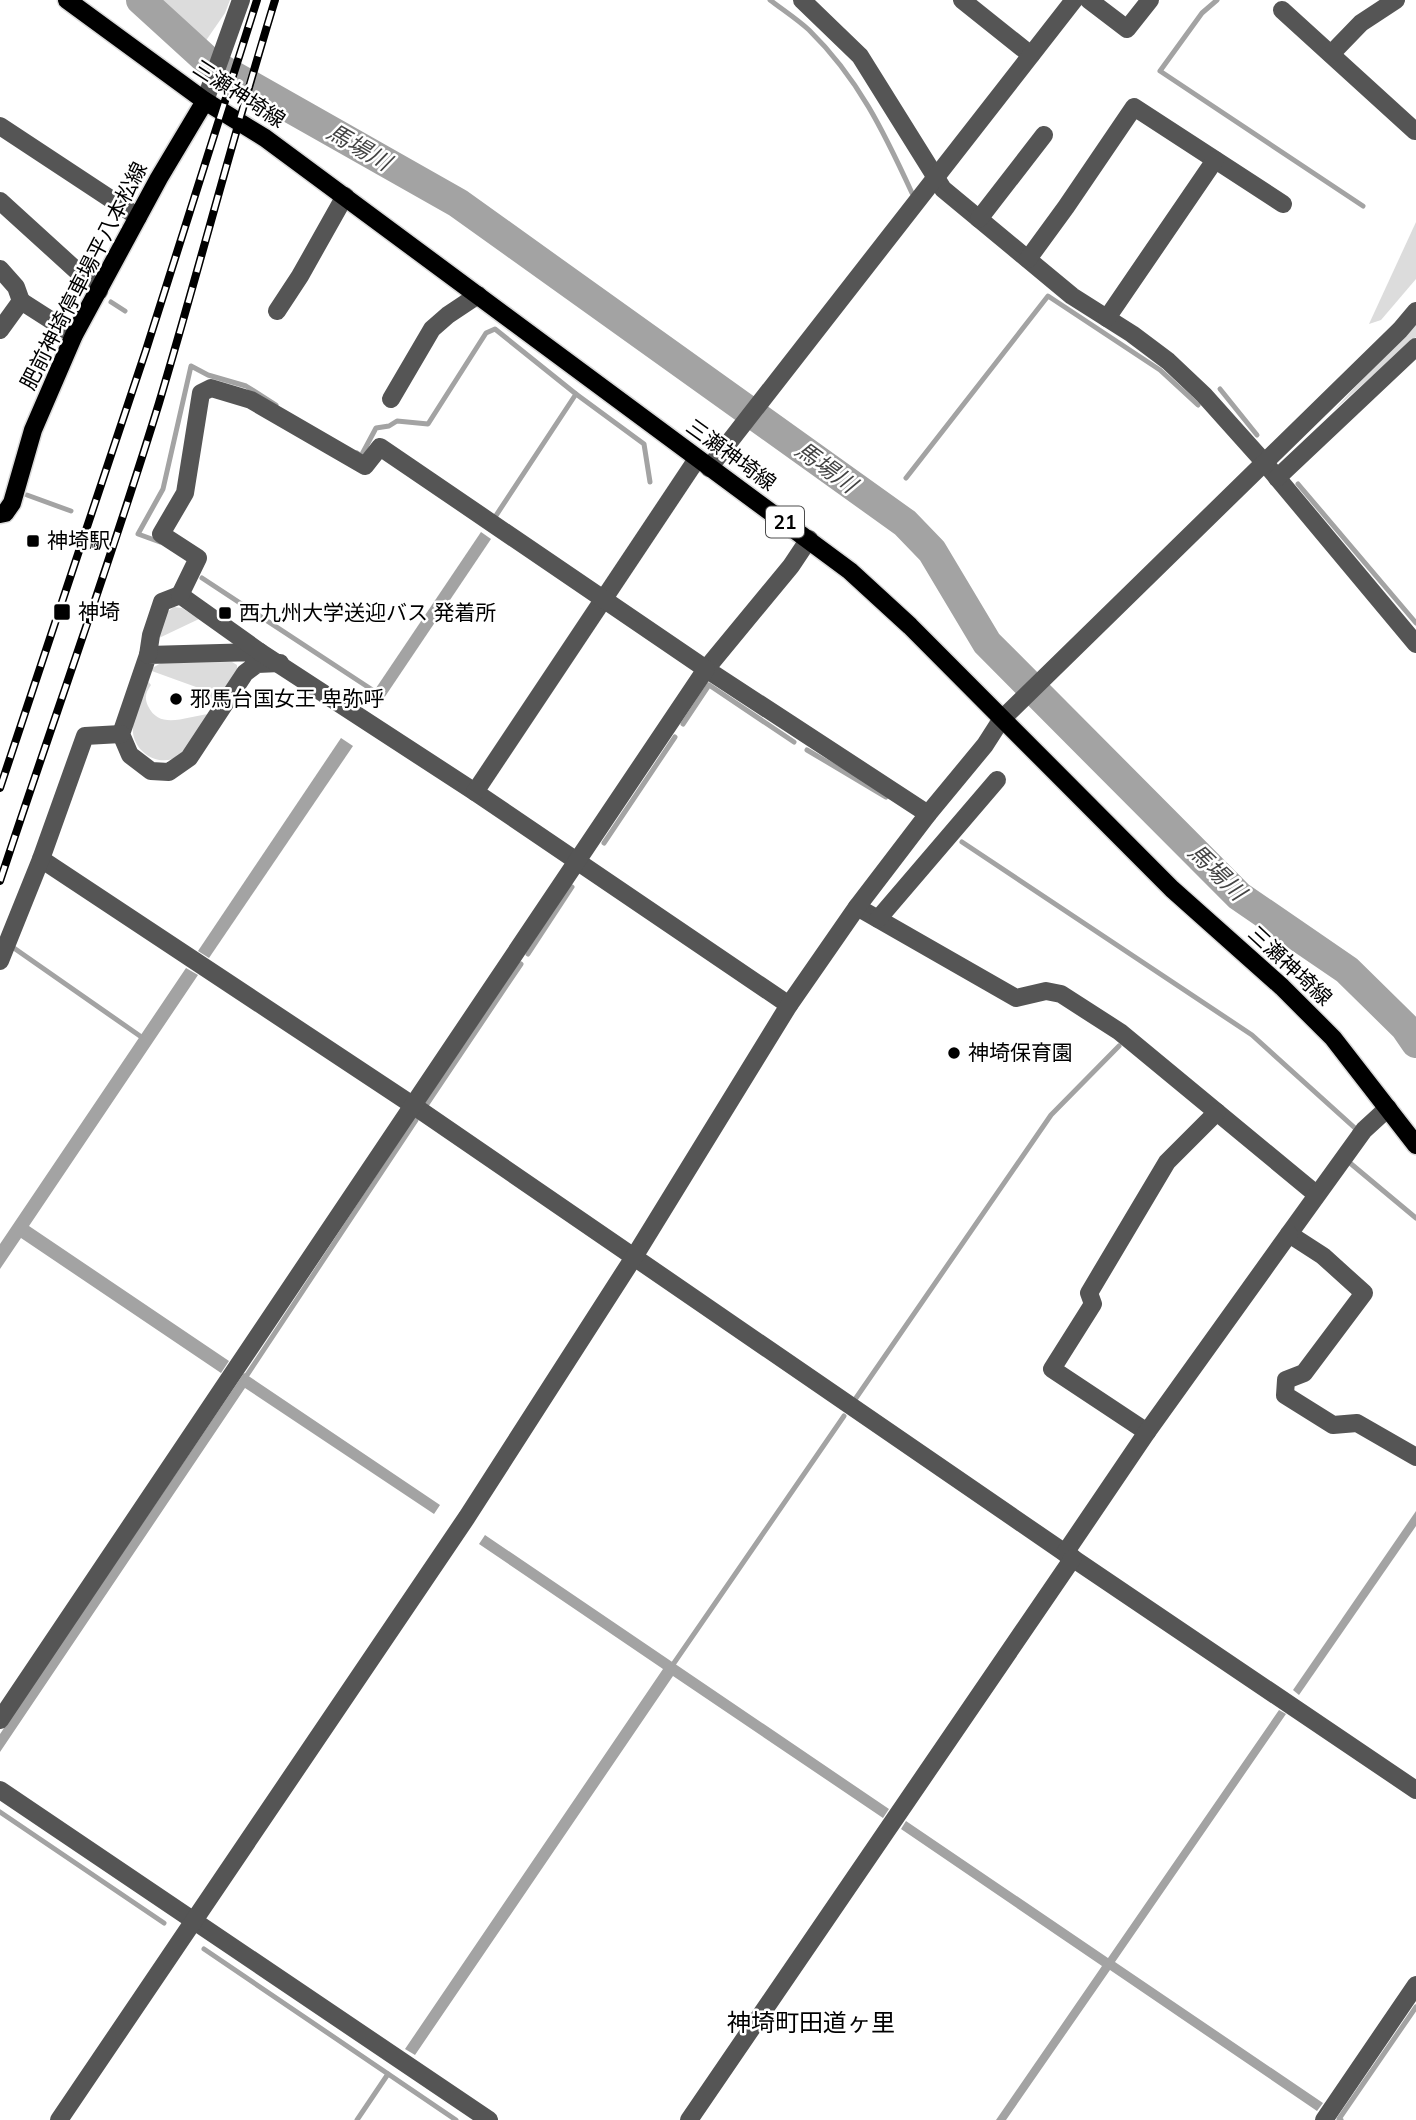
<svg xmlns="http://www.w3.org/2000/svg" width="1416" height="2120" font-family="Mulish,'Noto Sans JP',sans-serif">
<style>
.green{fill:#dcdcdc}
.water{fill:#a3a3a3}
.lines{fill:none;stroke-linecap:round;stroke-linejoin:round}
.stream{stroke:#a3a3a3;stroke-width:5}
.river{stroke:#a3a3a3;stroke-width:30}
.major-casing{stroke:#dbdbdb;stroke-width:21}
.minor{stroke:#555;stroke-width:18}
.major{stroke:#000;stroke-width:18}
.rail-casing{stroke:#000;stroke-width:8}
.rail{stroke:#fff;stroke-width:5;stroke-dasharray:16;stroke-linecap:butt}
.poi-dot{fill:#000;stroke:#fff;stroke-width:2.5}
.labels{text-anchor:middle;stroke-width:5;stroke-linejoin:round;paint-order:stroke}
.shield{fill:#fff;stroke:#4c4c4c;stroke-width:2}
.shield-label{font-size:19px;font-weight:bold;fill:#000}
.street-label{font-size:21px;fill:#000;stroke:#fff}
.poi-label{font-size:21px;fill:#000;stroke:#fff;text-anchor:start}
.water-label{font-size:23px;font-style:italic;fill:#444;stroke:#fff}
.quarter-label{font-size:24px;fill:#000;stroke:#fff}
</style>
<rect width="100%" height="100%" fill="#fff"/>
<g class="green">
<path d="M 157,0 L 230,0 L 225,13 L 205,42 Z"/>
<path d="M 1416,222 L 1416,279 L 1381,320 L 1369,324 Z"/>
<path d="M 1416,321 L 1416,337 L 1333,411 Z"/>
<path d="M 174,607 L 182,608 L 199,619 L 159,638 L 167,612 Z"/>
<path d="M 232,662 L 237,665 L 237,671 L 217,704 L 206,702 L 196,687 L 149,670 L 161,663 Z"/>
<path d="M 146,679 L 151,685 C 146,692 144,697 148,706 C 160,731 186,716 210,714 C 201,726 193,744 181,754 C 161,771 130,751 133,726 C 134,711 142,694 146,679 Z"/>
</g>
<g class="water">
<path d="M 481,532 L 491,539 L 380,704 L 370,697 Z"/>
<path d="M 341,738 L 353,746 L 209,958 L 198,951 Z"/>
<path d="M 186,968 L 198,975 L 29,1226 L 229,1361 L 221,1373 L 21,1238 L 0,1269 L 0,1244 Z"/>
<path d="M 244,1373 L 440,1505 L 434,1514 L 245,1388 L 0,1752 L 0,1734 Z"/>
<path d="M 1416,1511 L 1416,1526 L 1299,1695 L 1293,1690 Z"/>
<path d="M 485,1535 L 889,1809 L 883,1818 L 673,1676 L 415,2055 L 405,2049 L 663,1669 L 479,1544 Z"/>
<path d="M 1279,1710 L 1286,1714 L 1115,1962 L 1323,2103 L 1317,2111 L 1110,1970 L 1006,2120 L 996,2120 L 1102,1966 L 901,1829 L 906,1821 L 1108,1958 Z"/>
</g>
<g class="lines">
<g class="stream">
<path d="M 770,0 C 783,10 797,19 809,30 C 858,78 884,132 912,193"/>
<path d="M 1217,0 L 1202,13 L 1160,71 L 1363,206"/>
<path d="M 111,302 L 125,311"/>
<path d="M 1220,389 L 1257,435"/>
<path d="M 357,453 L 361,456 L 376,428 L 389,426 L 397,421 L 428,424 L 486,333 L 495,329 L 576,394 L 644,444 L 650,482"/>
<path d="M 906,478 L 1048,296 L 1160,370 L 1198,405"/>
<path d="M 1298,484 L 1416,623"/>
<path d="M 27,495 L 71,511"/>
<path d="M 495,517 L 576,394"/>
<path d="M 160,542 L 138,534 L 163,489 L 191,366 L 208,375 L 246,386 L 276,405"/>
<path d="M 202,578 L 374,691"/>
<path d="M 683,724 L 709,685 L 794,742"/>
<path d="M 807,750 L 886,797"/>
<path d="M 962,842 L 1252,1035 L 1356,1129 L 1355,1131"/>
<path d="M 604,843 L 675,737"/>
<path d="M 11,946 L 140,1036"/>
<path d="M 528,954 L 572,887"/>
<path d="M 427,1104 L 521,964"/>
<path d="M 1350,1163 L 1416,1218"/>
<path d="M 247,1375 L 416,1120"/>
<path d="M 856,1398 L 1051,1115 L 1119,1046"/>
<path d="M 674,1663 L 844,1416"/>
<path d="M 0,1812 L 164,1923"/>
<path d="M 204,1949 L 456,2120"/>
<path d="M 357,2120 L 388,2074"/>
<path d="M 1341,2120 L 1339,2119 L 1416,2007"/>
</g>
<path class="river" d="M 141,0 L 209,62 L 458,203 L 905,523 L 932,551 L 987,643 L 1239,896 L 1347,970 L 1405,1027 L 1416,1043"/>
<g class="major-casing">
<g id="major">
<path d="M 67,0 L 205,101 L 265,138 L 850,571 L 910,626 L 1172,889 L 1282,987 L 1333,1038 L 1416,1145"/>
<path d="M 0,514 L 5,513 L 12,503 L 33,430 L 74,335 L 159,178 L 205,101"/>
</g>
</g>
<g class="minor">
<path d="M 802,0 L 860,56 L 943,189 L 1072,296 L 1132,334 L 1168,361 L 1204,395 L 1264,462 L 1416,644"/>
<path d="M 962,0 L 1031,55"/>
<path d="M 1089,0 L 1127,29 L 1150,0"/>
<path d="M 1282,10 L 1415,131"/>
<path d="M 1331,54 L 1361,23 L 1396,0"/>
<path d="M 205,101 L 241,0"/>
<path d="M 0,126 L 138,217"/>
<path d="M 0,201 L 99,291"/>
<path d="M 979,219 L 1044,135"/>
<path d="M 1028,259 L 1066,207 L 1134,107 L 1283,204"/>
<path d="M 0,269 L 16,287 L 21,301"/>
<path d="M 277,311 L 300,276 L 345,196"/>
<path d="M 1107,318 L 1215,160"/>
<path d="M 0,330 L 21,301 L 74,335"/>
<path d="M 391,399 L 432,329 L 448,315 L 478,295"/>
<path d="M 709,468 L 1074,0"/>
<path d="M 1277,478 L 1416,347"/>
<path d="M 809,539 L 791,566 L 706,669 L 928,814"/>
<path d="M 260,652 L 148,655 L 121,734 L 130,755 L 151,771 L 169,772 L 189,758 L 245,673 L 257,664 L 280,663"/>
<path d="M 148,655 L 151,635 L 162,602 L 180,595 L 260,652 L 475,792 L 789,1005"/>
<path d="M 475,792 L 697,459"/>
<path d="M 41,859 L 414,1106 L 1065,1553 L 1416,1790"/>
<path d="M 857,907 L 1016,998 L 1046,991 L 1061,994 L 1120,1032 L 1316,1194"/>
<path d="M 878,919 L 997,780"/>
<path d="M 0,961 L 41,859 L 85,736 L 121,734"/>
<path d="M 1388,1108 L 1364,1130 L 1289,1234 L 1323,1256 L 1364,1293 L 1304,1373 L 1286,1380 L 1285,1395 L 1333,1425 L 1357,1423 L 1416,1457"/>
<path d="M 1147,1432 L 1052,1369 L 1093,1304 L 1089,1293 L 1167,1162 L 1217,1112"/>
<path d="M 1065,1553 L 1147,1432 L 1289,1234"/>
<path d="M 0,1720 L 706,669 L 380,447 L 365,466 L 251,400 L 211,388 L 201,393 L 185,493 L 161,534 L 198,558 L 180,595"/>
<path d="M 0,1790 L 489,2120"/>
<path d="M 59,2120 L 467,1517 L 634,1257 L 789,1005 L 857,907 L 928,814 L 985,745 L 1001,720 L 1400,330 L 1416,311"/>
<path d="M 689,2120 L 1073,1558"/>
<path d="M 1324,2120 L 1416,1985"/>
</g>
<use href="#major" class="major"/>
<g class="rail-casing">
<g id="rail">
<path d="M 0,788 L 146,350 L 257,0"/>
<path d="M 0,881 C 53,721 110,563 159,403 C 199,269 234,133 275,0"/>
</g>
</g>
<use href="#rail" class="rail"/>
</g>
<g class="poi-dot">
<rect x="26" y="534" width="14" height="14" rx="3.5"/>
<rect x="53" y="603" width="18" height="18" rx="3.5"/>
<rect x="218" y="606" width="14" height="14" rx="3.5"/>
<circle cx="176" cy="699" r="7"/>
<circle cx="954" cy="1053" r="7"/>
</g>
<g class="labels">
<rect class="shield" x="766" y="506.5" width="38" height="31" rx="5"/>
<g class="shield-label">
<text x="785" y="529">21</text>
</g>
<g class="street-label">
<text transform="translate(239 94) rotate(33)" y="7">三瀬神埼線</text>
<text transform="translate(84 276) rotate(-63)" y="7">肥前神埼停車場平八本松線</text>
<text transform="translate(731 455) rotate(36)" y="7">三瀬神埼線</text>
<text transform="translate(1290 966) rotate(43)" y="7">三瀬神埼線</text>
</g>
<g class="poi-label">
<text x="47" y="548">神埼駅</text>
<text x="78" y="619">神埼</text>
<text x="239" y="620">西九州大学送迎バス 発着所</text>
<text x="190" y="706">邪馬台国女王 卑弥呼</text>
<text x="968" y="1060">神埼保育園</text>
</g>
<g class="water-label">
<text transform="translate(359 147) rotate(30)" y="8">馬場川</text>
<text transform="translate(826 467) rotate(36)" y="8">馬場川</text>
<text transform="translate(1217 872) rotate(44)" y="8">馬場川</text>
</g>
<g class="quarter-label">
<text x="811" y="2031">神埼町田道ヶ里</text>
</g>
</g>
</svg>
